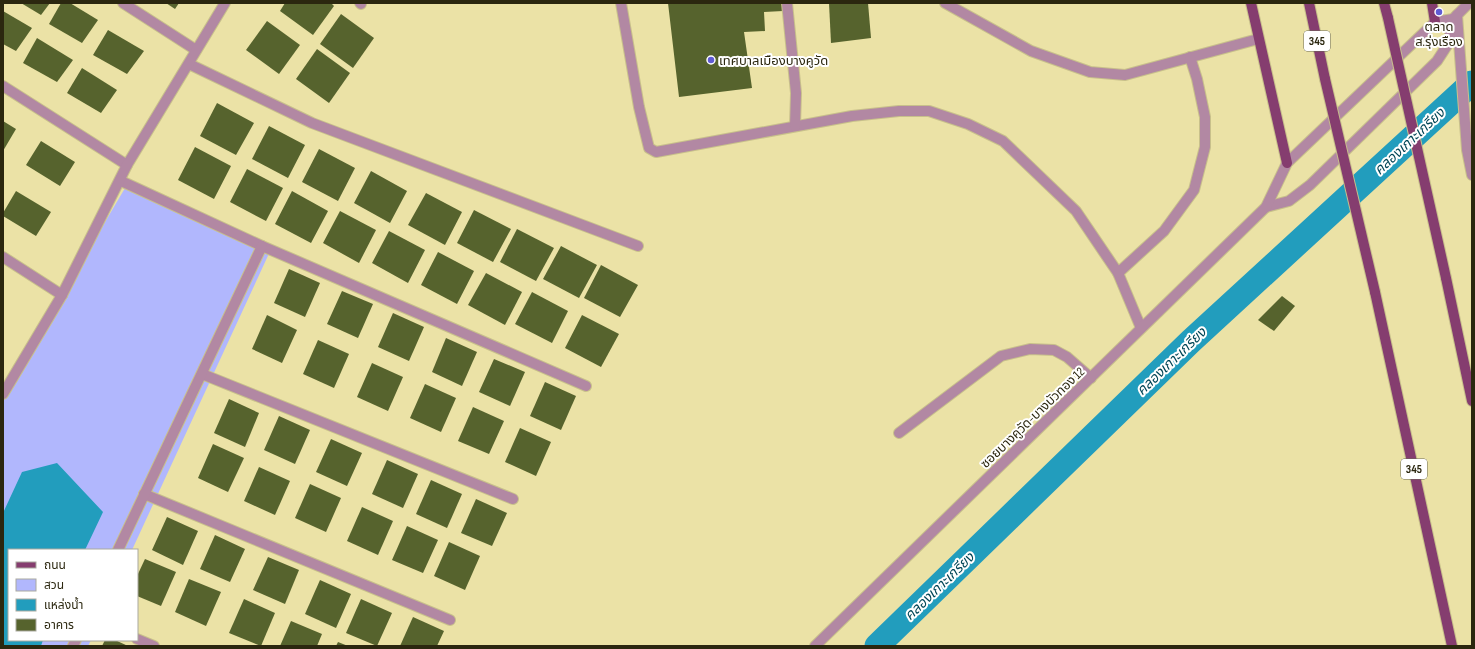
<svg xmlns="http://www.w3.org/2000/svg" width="1475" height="649" font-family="'Sofia Sans Condensed','Noto Sans Thai',sans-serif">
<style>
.green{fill:#b1b7fd}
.water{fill:#229dbd}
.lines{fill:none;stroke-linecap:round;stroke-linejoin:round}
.canal{stroke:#229dbd;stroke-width:25}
.building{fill:#56632d}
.minor-casing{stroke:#c8c08b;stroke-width:12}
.major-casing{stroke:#c8c08b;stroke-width:12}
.minor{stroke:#b288a3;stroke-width:10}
.major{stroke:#853d6f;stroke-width:10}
.major-bridge-casing{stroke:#c8c08b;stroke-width:12;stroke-linecap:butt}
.major-bridge{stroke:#853d6f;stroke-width:10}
.poi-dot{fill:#605bd4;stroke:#fff;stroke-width:1.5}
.labels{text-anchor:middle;stroke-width:4;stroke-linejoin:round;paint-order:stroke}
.shield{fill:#fff;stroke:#6b6857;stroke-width:1}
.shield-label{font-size:12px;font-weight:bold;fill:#2b270f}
.poi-label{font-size:13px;fill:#2b270f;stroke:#fff}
.street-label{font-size:13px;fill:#2b270f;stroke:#fff}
.water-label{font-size:14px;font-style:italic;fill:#004556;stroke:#fff}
</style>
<rect width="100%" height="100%" fill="#ebe2a6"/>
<path class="green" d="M 128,183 L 272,247 L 132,550 L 9,550 L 9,640 L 91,640 L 88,646 L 3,646 L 3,399 L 62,295 Z"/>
<path class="water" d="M 57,463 L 103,512 L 85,550 L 9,550 L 9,640 L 43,640 L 41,646 L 3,646 L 3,513 L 22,472 Z"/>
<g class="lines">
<path class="canal" d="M 877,646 L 1191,341 L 1472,83"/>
</g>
<g class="building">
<path d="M 21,3 L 50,3 L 41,15 Z"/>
<path d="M 61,3 L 70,3 L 98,20 L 82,43 L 49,24 Z"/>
<path d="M 166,3 L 179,3 L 175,9 Z"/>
<path d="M 285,3 L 331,3 L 334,6 L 313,35 L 280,11 Z"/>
<path d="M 668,3 L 782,3 L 783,11 L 764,12 L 765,31 L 744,32 L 752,88 L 679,97 Z"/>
<path d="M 829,3 L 868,3 L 871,38 L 831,43 Z"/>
<path d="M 3,11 L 32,28 L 16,51 L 3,44 Z"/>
<path d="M 341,14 L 374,38 L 353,68 L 320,44 Z"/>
<path d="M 267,21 L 300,45 L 279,74 L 246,50 Z"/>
<path d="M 108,30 L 144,51 L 127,74 L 93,55 Z"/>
<path d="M 37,38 L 73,60 L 57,82 L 23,63 Z"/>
<path d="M 317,49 L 350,73 L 329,103 L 296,79 Z"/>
<path d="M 82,68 L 117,90 L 101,113 L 67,93 Z"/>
<path d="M 217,103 L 254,123 L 236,155 L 200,136 Z"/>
<path d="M 3,121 L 16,129 L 3,151 Z"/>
<path d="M 269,126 L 305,145 L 288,178 L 252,159 Z"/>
<path d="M 41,141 L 75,162 L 60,186 L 26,165 Z"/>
<path d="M 195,147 L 231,166 L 214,199 L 178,180 Z"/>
<path d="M 319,149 L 355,168 L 338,201 L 302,182 Z"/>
<path d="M 247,169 L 283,188 L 266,221 L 230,202 Z"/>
<path d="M 371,171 L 407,191 L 390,223 L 354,203 Z"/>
<path d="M 16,191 L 51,212 L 36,236 L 3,216 L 3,213 Z"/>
<path d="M 292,191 L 328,211 L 311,243 L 275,224 Z"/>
<path d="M 426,193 L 462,212 L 445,245 L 408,225 Z"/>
<path d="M 474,210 L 511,229 L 493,262 L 457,243 Z"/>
<path d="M 340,211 L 376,230 L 359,263 L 323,243 Z"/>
<path d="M 517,229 L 554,248 L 536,281 L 500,262 Z"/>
<path d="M 389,231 L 425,250 L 408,283 L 372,263 Z"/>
<path d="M 561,246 L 597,265 L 579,298 L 543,279 Z"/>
<path d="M 438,252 L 474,271 L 457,304 L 421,285 Z"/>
<path d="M 601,265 L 638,285 L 620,317 L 584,298 Z"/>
<path d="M 289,269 L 320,283 L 305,317 L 274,303 Z"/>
<path d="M 486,273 L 522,292 L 505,325 L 468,305 Z"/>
<path d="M 342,291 L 373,304 L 358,338 L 327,324 Z"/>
<path d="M 532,292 L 568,311 L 552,343 L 515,324 Z"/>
<path d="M 1282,296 L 1295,306 L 1274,331 L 1258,320 Z"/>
<path d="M 393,313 L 424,327 L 409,361 L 378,347 Z"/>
<path d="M 267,315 L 297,330 L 282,363 L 252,349 Z"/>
<path d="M 582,315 L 619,334 L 601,367 L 565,348 Z"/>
<path d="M 446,338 L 477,352 L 462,386 L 432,372 Z"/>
<path d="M 318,340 L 349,354 L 334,388 L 303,374 Z"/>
<path d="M 494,359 L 525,372 L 510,406 L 479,392 Z"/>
<path d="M 372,363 L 403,377 L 388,411 L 357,397 Z"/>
<path d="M 545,382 L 576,396 L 561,430 L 530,416 Z"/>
<path d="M 425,384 L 456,398 L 441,432 L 410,418 Z"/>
<path d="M 229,399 L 259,413 L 245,447 L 214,433 Z"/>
<path d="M 473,407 L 504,421 L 489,454 L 458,441 Z"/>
<path d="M 279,416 L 310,430 L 295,464 L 264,450 Z"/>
<path d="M 520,428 L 551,442 L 536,476 L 505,462 Z"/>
<path d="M 331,439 L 362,453 L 347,486 L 316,472 Z"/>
<path d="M 213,444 L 244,458 L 228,492 L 198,478 Z"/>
<path d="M 387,460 L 418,474 L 403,508 L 372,494 Z"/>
<path d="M 259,467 L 290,481 L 275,515 L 244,501 Z"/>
<path d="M 431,480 L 462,494 L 447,528 L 416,514 Z"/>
<path d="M 310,484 L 341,498 L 326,532 L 295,518 Z"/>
<path d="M 476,499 L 507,513 L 492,546 L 461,533 Z"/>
<path d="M 362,507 L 393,521 L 378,555 L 347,541 Z"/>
<path d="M 167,517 L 198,531 L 183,565 L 152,550 Z"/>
<path d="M 407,526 L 438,540 L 423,573 L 392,560 Z"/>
<path d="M 215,535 L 245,549 L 230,582 L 200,569 Z"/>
<path d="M 449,542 L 480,556 L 465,590 L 434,576 Z"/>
<path d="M 268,557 L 299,570 L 285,604 L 253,590 Z"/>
<path d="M 145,559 L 176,572 L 161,606 L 137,596 L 137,576 Z"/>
<path d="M 189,579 L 221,592 L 206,626 L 175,612 Z"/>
<path d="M 320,580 L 351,594 L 336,628 L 305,614 Z"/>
<path d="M 244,599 L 275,613 L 261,646 L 229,633 Z"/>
<path d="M 361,599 L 392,613 L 377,646 L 346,633 Z"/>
<path d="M 413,617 L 444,631 L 437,646 L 400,646 Z"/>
<path d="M 291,621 L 322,634 L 317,646 L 280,646 Z"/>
<path d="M 105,640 L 115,640 L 128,646 L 102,646 Z"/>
<path d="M 338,642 L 348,646 L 336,646 Z"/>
</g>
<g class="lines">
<g class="minor-casing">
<g id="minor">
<path d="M 123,3 L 196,50"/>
<path d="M 360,3 L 361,4"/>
<path d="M 621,3 L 639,107 L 649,148 L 656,152 L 852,116 L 899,111 L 929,111 L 968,124 L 1003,141 L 1076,211 L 1118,273 L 1141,328"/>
<path d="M 787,3 L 796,93 L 795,126"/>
<path d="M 945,3 L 1031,51 L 1090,72 L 1125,75 L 1258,39"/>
<path d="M 1457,15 L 1467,150 L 1472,175"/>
<path d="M 189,64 L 312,123 L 638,246"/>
<path d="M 3,86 L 127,165"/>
<path d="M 121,181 L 262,246 L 586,386"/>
<path d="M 1266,207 L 1289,201 L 1310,185 L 1437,61 L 1448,44 L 1453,19"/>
<path d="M 3,257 L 62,295"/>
<path d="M 1118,273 L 1164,231 L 1194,190 L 1205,147 L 1205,117 L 1197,79 L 1190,57"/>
<path d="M 202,374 L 513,499"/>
<path d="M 3,394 L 62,295 L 127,165 L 225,3"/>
<path d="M 899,433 L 1001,356 L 1030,349 L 1054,350 L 1067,357 L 1091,378"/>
<path d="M 144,494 L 450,620"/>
<path d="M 118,550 L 262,246"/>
<path d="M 137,639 L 154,646"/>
<path d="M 73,646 L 76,640"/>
<path d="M 815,646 L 1266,207 L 1287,163 L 1435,22 L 1453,19 L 1469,3"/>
</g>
</g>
<g class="major-casing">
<g id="major">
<path d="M 1251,3 L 1287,163"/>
<path d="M 1309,3 L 1325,79"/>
<path d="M 1384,3 L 1388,18"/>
<path d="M 1432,3 L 1435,22"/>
<path d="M 1446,278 L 1472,401"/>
<path d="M 1375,292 L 1452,646"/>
</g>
</g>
<use href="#minor" class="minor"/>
<use href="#major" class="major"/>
<g class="major-bridge-casing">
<g id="major-bridge">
<path d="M 1388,18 L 1446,278"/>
<path d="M 1325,79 L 1375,292"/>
</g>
</g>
<use href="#major-bridge" class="major-bridge"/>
</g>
<g class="poi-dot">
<circle cx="1439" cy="12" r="4"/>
<circle cx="711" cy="60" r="4"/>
</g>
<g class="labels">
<g class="shield">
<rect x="1304" y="31" width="26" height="20" rx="3"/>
<rect x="1401" y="459" width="26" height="20" rx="3"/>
</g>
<g class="shield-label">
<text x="1317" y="45">345</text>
<text x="1414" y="473">345</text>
</g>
<g class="poi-label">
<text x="1439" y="31">ตลาด<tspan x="1439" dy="15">ส.รุ่งเรือง</tspan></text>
<text x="719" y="65" text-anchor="start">เทศบาลเมืองบางคูวัด</text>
</g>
<g class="street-label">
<text transform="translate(1032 417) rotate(-44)" y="5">ซอยบางคูวัด-บางบัวทอง 12</text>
</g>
<g class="water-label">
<text transform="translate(1409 141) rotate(-43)" y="5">คลองเกาะเกรียง</text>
<text transform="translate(1171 361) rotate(-44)" y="5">คลองเกาะเกรียง</text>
<text transform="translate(939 586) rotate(-44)" y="5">คลองเกาะเกรียง</text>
</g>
</g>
<rect width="1475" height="649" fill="none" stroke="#2b270f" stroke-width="8"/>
<rect x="8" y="549" width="130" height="92" fill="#ffffff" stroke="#aaa99f"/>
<rect x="16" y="562" width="20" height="6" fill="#853d6f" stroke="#aaa99f"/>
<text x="44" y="569" font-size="12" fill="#2b270f">ถนน</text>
<rect x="16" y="579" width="20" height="12" fill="#b1b7fd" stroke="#aaa99f"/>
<text x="44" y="589" font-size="12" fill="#2b270f">สวน</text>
<rect x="16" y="599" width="20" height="12" fill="#229dbd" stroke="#aaa99f"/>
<text x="44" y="609" font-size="12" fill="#2b270f">แหล่งน้ำ</text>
<rect x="16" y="619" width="20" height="12" fill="#56632d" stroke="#aaa99f"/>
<text x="44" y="629" font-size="12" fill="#2b270f">อาคาร</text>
</svg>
